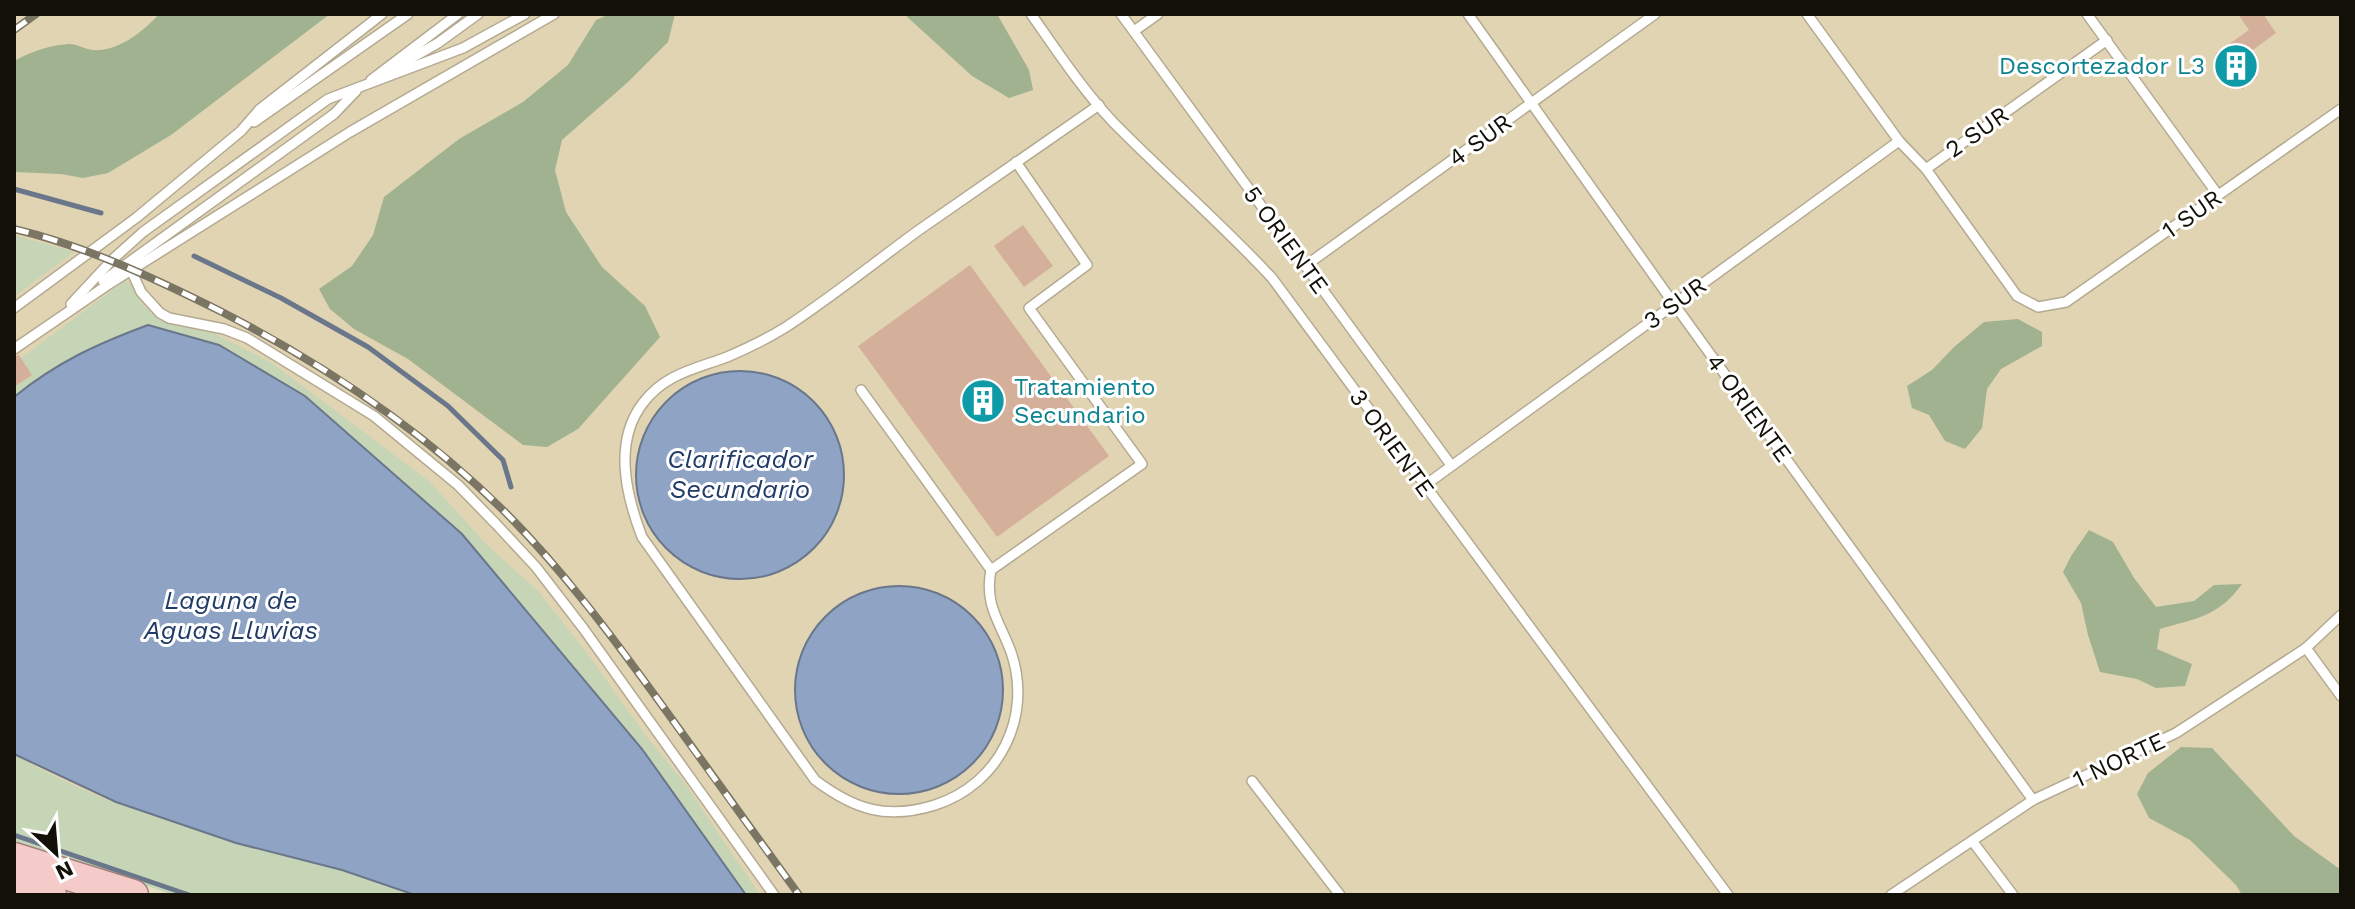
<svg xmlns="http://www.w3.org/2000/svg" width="2355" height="909" font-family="'Work Sans',sans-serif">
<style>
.built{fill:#e1d4b3}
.green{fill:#c5d5b6}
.forest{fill:#a0b28f}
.water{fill:#8fa3c4;stroke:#6a778b;stroke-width:2}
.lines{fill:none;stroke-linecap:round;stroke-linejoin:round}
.stream{stroke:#6a778b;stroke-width:5}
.building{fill:#d4af9a}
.service-casing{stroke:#b4aa91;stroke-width:12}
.trunk-casing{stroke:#a3817b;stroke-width:33}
.service{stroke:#fff;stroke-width:9}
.trunk{stroke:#f4cbc8;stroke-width:30}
.rail-casing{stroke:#7b7563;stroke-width:8}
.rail{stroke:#fff;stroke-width:5;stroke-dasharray:15;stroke-linecap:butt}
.labels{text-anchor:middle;stroke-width:6;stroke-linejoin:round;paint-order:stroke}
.culture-label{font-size:24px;fill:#0d838f;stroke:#fff;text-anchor:end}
.street-label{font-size:24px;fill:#131007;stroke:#fff}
.water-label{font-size:26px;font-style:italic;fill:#213b67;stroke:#fff}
</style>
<rect width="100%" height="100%" fill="#eae0c5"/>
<path class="built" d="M 14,14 L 2341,14 L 2341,895 L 246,895 L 14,820 Z"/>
<g class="green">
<path d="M 14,235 L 74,252 L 14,297 Z"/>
<path d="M 126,280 L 135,290 L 144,306 L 158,319 L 209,331 L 272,363 L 430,482 L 486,544 L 537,590 L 587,653 L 646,736 L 683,781 L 760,895 L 746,895 L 642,749 L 149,325 C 97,344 57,362 14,397 L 14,379 L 18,384 L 32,375 L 21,358 Z"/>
<path d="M 14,754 C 111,813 231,839 340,870 C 365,877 390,886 415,895 L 174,895 L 14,842 Z"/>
</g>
<g class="forest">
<path d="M 159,14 L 330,14 L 171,135 L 108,173 L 83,178 L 61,174 L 14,172 L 14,61 C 30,52 50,45 69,44 C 77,44 85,49 93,50 C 118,52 144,31 159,14 Z"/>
<path d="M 610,14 L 675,14 L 668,42 L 628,82 L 562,140 L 555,170 L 566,212 L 602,267 L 645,306 L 660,337 L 578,429 L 547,447 L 523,445 L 408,359 L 354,329 L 330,309 L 319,289 L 352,266 L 373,235 L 384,197 L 459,139 L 523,102 L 568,65 L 596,20 Z"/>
<path d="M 904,14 L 997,14 L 1029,70 L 1033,90 L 1009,98 L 972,76 Z"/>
<path d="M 2018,319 L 2042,332 L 2042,346 L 2001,369 L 1987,389 L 1982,428 L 1965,449 L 1945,441 L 1929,415 L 1912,408 L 1907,386 L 1932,370 L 1954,347 L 1984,322 Z"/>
<path d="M 2089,530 L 2113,542 L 2134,578 L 2156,607 L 2194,601 L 2214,585 L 2242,584 C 2218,617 2197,618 2160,629 L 2157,649 L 2192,664 L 2185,686 L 2156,688 L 2137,679 L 2100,672 L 2088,635 L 2081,603 L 2063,572 L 2071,556 Z"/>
<path d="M 2181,747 L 2212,748 L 2294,836 L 2341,870 L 2341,895 L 2242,895 L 2236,885 L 2190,840 L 2149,818 L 2137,794 L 2148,773 Z"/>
</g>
<g class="water">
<path d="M 148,325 L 219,345 L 305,396 L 462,534 L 642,749 L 746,895 L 415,895 L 342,870 L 236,843 L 116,802 L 14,754 L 14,397 C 57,362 97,344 148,325 Z"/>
<circle cx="740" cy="475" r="104"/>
<circle cx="899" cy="690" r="104"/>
</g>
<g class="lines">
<g class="stream">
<path d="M 14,189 L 101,213"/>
<path d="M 194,256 L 281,298 L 368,347 L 448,406 L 503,460 L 511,487"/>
<path d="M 14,835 L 189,895"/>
</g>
</g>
<g class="building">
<path d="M 2238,14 L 2263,14 L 2276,33 L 2242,58 L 2257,78 L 2242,89 L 2215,54 L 2249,30 Z"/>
<path d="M 1023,225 L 1053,266 L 1024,287 L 994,246 Z"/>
<path d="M 970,265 L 1109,456 L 997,537 L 858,346 Z"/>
<path d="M 19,355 L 32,375 L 14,387 L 14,356 Z"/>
</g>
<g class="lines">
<g class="service-casing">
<g id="service">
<path d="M 1031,14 C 1057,51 1082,89 1113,122 C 1165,175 1221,223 1272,278 L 1728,895"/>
<path d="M 1121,14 L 1451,465"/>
<path d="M 1468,14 L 1674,304 L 2033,800"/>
<path d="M 1807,14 L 1899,141 L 1926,169 L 2017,296 L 2038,307 L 2066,302 L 2341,109"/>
<path d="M 2087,14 L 2218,195"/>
<path d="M 1134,31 L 1158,14"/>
<path d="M 394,68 L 438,43 L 478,14"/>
<path d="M 371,80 L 458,14"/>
<path d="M 254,122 L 408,14"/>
<path d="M 1926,169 L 2107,40"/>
<path d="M 1305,266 L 1655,14"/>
<path d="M 131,270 L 141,292 L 160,313 L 169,318 L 224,329 L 247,338 L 374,416 L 458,485 L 496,524 L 536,567 L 583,628 L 774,895"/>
<path d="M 103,281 L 334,114 L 356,91"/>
<path d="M 71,304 L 112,260 L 143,232 L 328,99 L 463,48 L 525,14"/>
<path d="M 14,308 L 136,218 L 241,131 L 260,109 L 382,14"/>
<path d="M 14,349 L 106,286 L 350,132 L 554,14"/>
<path d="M 861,390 L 991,570 L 1142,464 L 1029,308 L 1087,265 L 1016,162"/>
<path d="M 1424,486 L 1899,141"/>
<path d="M 991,570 C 984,605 1000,622 1011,652 C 1033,716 1000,784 935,805 C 887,820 855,810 815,780 L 642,537 C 626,495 613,442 643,403 C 665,374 695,369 727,357 C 748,348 767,339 786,327 C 832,297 875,262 919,230 C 979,188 1039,147 1099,105"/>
<path d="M 2306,648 L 2341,696"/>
<path d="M 1252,781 L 1340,895"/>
<path d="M 1973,842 L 2013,895"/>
<path d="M 1891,895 L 2033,800 L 2176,733 L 2306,648 L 2341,615"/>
</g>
</g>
<g class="trunk-casing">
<g id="trunk">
<path d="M 14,858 L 133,895"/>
<path d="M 14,884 L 51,895"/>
</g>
</g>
<use href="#service" class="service"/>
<use href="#trunk" class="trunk"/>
<g class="rail-casing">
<g id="rail">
<path d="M 14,30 L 36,14"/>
<path d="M 14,229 C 86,246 156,279 222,312 C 325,365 421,429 504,511 C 564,571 614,639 664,708 C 709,771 754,833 799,895"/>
</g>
</g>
<use href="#rail" class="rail"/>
</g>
<defs>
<g id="building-disc" transform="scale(2.3)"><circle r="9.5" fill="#0f9aa8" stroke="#fff"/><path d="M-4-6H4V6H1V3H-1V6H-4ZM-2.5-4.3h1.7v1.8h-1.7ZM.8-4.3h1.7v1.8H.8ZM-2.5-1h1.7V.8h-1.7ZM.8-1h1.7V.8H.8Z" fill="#fff"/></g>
</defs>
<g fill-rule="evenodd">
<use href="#building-disc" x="2236" y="66"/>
<use href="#building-disc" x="983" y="401"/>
</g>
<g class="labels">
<g class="culture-label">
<text x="2205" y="74">Descortezador L3</text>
<text x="1014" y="395" text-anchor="start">Tratamiento<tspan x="1014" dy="28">Secundario</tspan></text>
</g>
<g class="street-label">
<text transform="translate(1977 132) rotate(-35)" y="8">2 SUR</text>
<text transform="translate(1480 140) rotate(-36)" y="8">4 SUR</text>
<text transform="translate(2192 214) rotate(-35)" y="8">1 SUR</text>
<text transform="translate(1286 240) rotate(54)" y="8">5 ORIENTE</text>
<text transform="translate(1675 303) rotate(-36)" y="8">3 SUR</text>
<text transform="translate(1749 408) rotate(54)" y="8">4 ORIENTE</text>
<text transform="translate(1392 443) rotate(54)" y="8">3 ORIENTE</text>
<text transform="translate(2119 760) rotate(-25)" y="8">1 NORTE</text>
</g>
<g class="water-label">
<text x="740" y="468">Clarificador<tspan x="740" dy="30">Secundario</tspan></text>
<text x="231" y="609">Laguna de<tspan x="231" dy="30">Aguas Lluvias</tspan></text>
</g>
</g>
<rect width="2355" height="909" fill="none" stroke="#131007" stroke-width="32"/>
<g transform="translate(56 853) rotate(154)" stroke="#ffffff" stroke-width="6" paint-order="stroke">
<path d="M0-6L14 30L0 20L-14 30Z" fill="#131007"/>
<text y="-12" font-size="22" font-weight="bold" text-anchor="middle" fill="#131007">N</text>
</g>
</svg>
